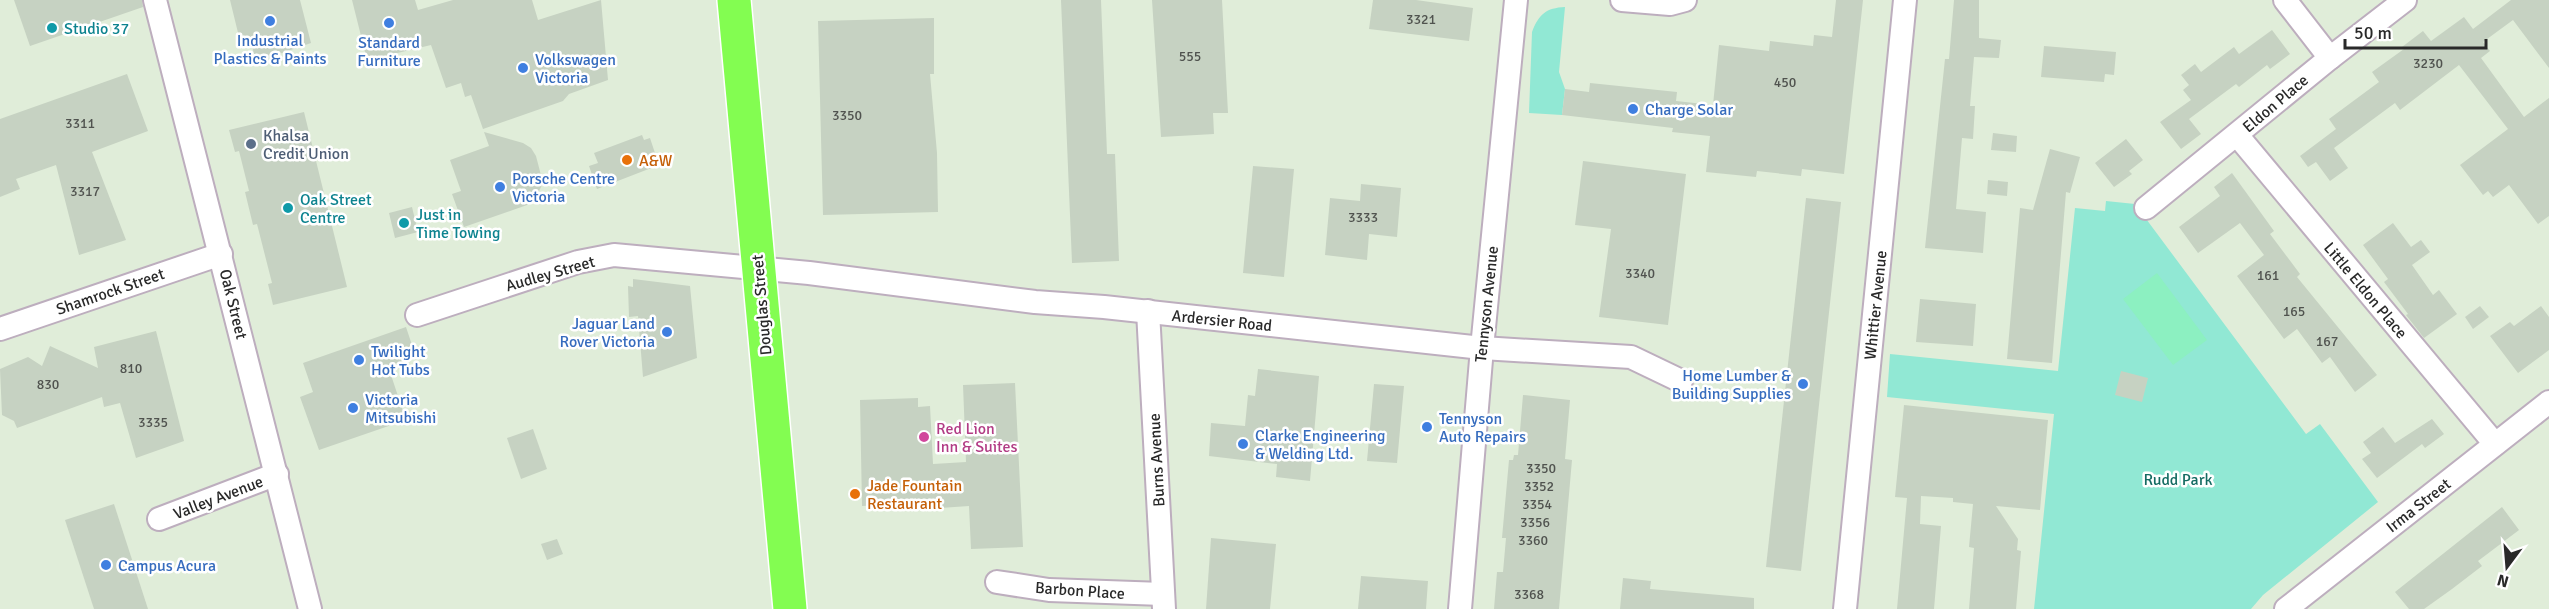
<svg xmlns="http://www.w3.org/2000/svg" width="2549" height="609" font-family="Signika,sans-serif">
<style>
.green{fill:#91e8d4}
.pitch{fill:#8cf0c1}
.building{fill:#c6d2c2}
.lines{fill:none;stroke-linecap:round;stroke-linejoin:round}
.minor-casing{stroke:#bdaebe;stroke-width:26}
.trunk-casing{stroke:#fff;stroke-width:36}
.minor{stroke:#fff;stroke-width:22}
.trunk{stroke:#83fd51;stroke-width:33}
.shop-dot{fill:#3f7fe0;stroke:#fff;stroke-width:2}
.culture-dot{fill:#0f9aa8;stroke:#fff;stroke-width:2}
.service-dot{fill:#5c6f8a;stroke:#fff;stroke-width:2}
.food-dot{fill:#e8710a;stroke:#fff;stroke-width:2}
.hotel-dot{fill:#d1479c;stroke:#fff;stroke-width:2}
.labels{text-anchor:middle;stroke-width:5;stroke-linejoin:round;paint-order:stroke}
.number-label{font-size:14px;fill:#50534f}
.culture-label{font-size:16px;fill:#0d838f;stroke:#fff;text-anchor:start}
.shop-label{font-size:16px;fill:#366cbe;stroke:#fff;text-anchor:start}
.street-label{font-size:16px;fill:#292929;stroke:#fff}
.service-label{font-size:16px;fill:#4e5e75;stroke:#fff;text-anchor:start}
.food-label{font-size:16px;fill:#c56008;stroke:#fff;text-anchor:start}
.hotel-label{font-size:16px;fill:#b23c85;stroke:#fff;text-anchor:start}
.park-label{font-size:16px;fill:#146b62;stroke:#fff}
</style>
<rect width="100%" height="100%" fill="#e0edd9"/>
<g class="green">
<path d="M 1565,7 L 1559,72 L 1565,89 L 1562,115 L 1529,113 L 1532,32 C 1539,14 1546,8 1565,7 Z"/>
<path d="M 2106,201 L 2135,204 L 2306,434 L 2320,424 L 2378,502 L 2263,595 L 2251,609 L 2034,609 L 2054,414 L 1887,397 L 1890,354 L 2058,371 L 2075,208 L 2105,211 Z"/>
</g>
<path class="pitch" d="M 2157,273 L 2207,340 L 2173,365 L 2123,299 Z"/>
<g class="building">
<path d="M 14,0 L 142,0 L 143,7 L 30,46 Z"/>
<path d="M 230,0 L 300,0 L 311,43 L 256,62 L 251,42 L 241,45 Z"/>
<path d="M 352,0 L 415,0 L 418,10 L 453,0 L 532,0 L 538,20 L 601,0 L 608,80 L 569,94 L 563,101 L 483,129 L 471,95 L 465,97 L 461,83 L 446,88 L 431,45 L 385,56 L 387,64 L 372,69 L 369,60 L 367,60 Z"/>
<path d="M 1061,0 L 1101,0 L 1107,154 L 1115,154 L 1119,261 L 1072,263 Z"/>
<path d="M 1152,0 L 1222,0 L 1228,113 L 1213,113 L 1214,134 L 1161,137 Z"/>
<path d="M 1373,0 L 1416,0 L 1473,8 L 1469,41 L 1369,29 Z"/>
<path d="M 1836,0 L 1863,0 L 1844,174 L 1802,169 L 1801,176 L 1757,171 L 1756,177 L 1706,172 L 1710,136 L 1672,132 L 1673,128 L 1562,115 L 1565,89 L 1589,92 L 1590,83 L 1677,92 L 1676,101 L 1713,105 L 1719,45 L 1769,51 L 1770,41 L 1813,46 L 1814,35 L 1832,37 Z"/>
<path d="M 1954,0 L 1979,0 L 1979,38 L 2001,40 L 1999,58 L 1974,57 L 1970,106 L 1975,106 L 1973,139 L 1962,138 L 1956,209 L 1986,212 L 1983,253 L 1925,248 L 1945,59 L 1949,59 Z"/>
<path d="M 2511,0 L 2549,0 L 2549,68 L 2513,20 L 2483,42 L 2490,51 L 2481,58 L 2524,117 L 2549,98 L 2549,216 L 2538,224 L 2509,185 L 2493,197 L 2488,191 L 2483,195 L 2460,165 L 2508,129 L 2459,65 L 2400,110 L 2395,103 L 2334,148 L 2348,168 L 2330,181 L 2316,162 L 2308,167 L 2300,156 L 2336,129 L 2329,119 L 2379,82 L 2372,72 L 2404,49 L 2402,47 L 2423,31 L 2431,41 L 2464,17 L 2473,29 Z"/>
<path d="M 934,18 L 934,74 L 930,74 L 937,153 L 938,212 L 823,215 L 818,21 Z"/>
<path d="M 2272,30 L 2290,54 L 2270,69 L 2267,65 L 2239,87 L 2236,84 L 2189,119 L 2201,134 L 2181,149 L 2160,122 L 2191,100 L 2183,90 L 2189,85 L 2181,75 L 2195,64 L 2201,72 L 2234,47 L 2239,54 Z"/>
<path d="M 2044,46 L 2116,52 L 2114,75 L 2105,74 L 2104,82 L 2041,77 Z"/>
<path d="M 127,74 L 148,131 L 92,152 L 126,240 L 79,255 L 56,165 L 16,179 L 20,189 L 0,197 L 0,119 Z"/>
<path d="M 304,112 L 347,287 L 273,305 L 268,284 L 272,283 L 257,224 L 253,225 L 245,192 L 249,191 L 239,151 L 235,152 L 229,130 Z"/>
<path d="M 484,132 L 523,143 L 531,148 L 536,156 L 543,183 L 535,199 L 527,205 L 464,227 L 452,194 L 461,191 L 450,160 L 489,146 Z"/>
<path d="M 1993,133 L 2017,136 L 2016,152 L 1991,150 Z"/>
<path d="M 642,135 L 644,140 L 650,138 L 659,165 L 597,189 L 589,166 L 598,163 L 594,153 Z"/>
<path d="M 2126,139 L 2143,160 L 2129,171 L 2132,174 L 2114,187 L 2095,163 Z"/>
<path d="M 2050,149 L 2080,157 L 2070,193 L 2066,192 L 2052,363 L 2007,359 L 2020,208 L 2033,210 Z"/>
<path d="M 1583,161 L 1686,174 L 1668,325 L 1599,317 L 1611,229 L 1575,225 Z"/>
<path d="M 1253,166 L 1294,169 L 1284,277 L 1243,273 Z"/>
<path d="M 2232,173 L 2274,231 L 2270,234 L 2300,274 L 2297,277 L 2377,375 L 2355,392 L 2330,357 L 2322,363 L 2297,329 L 2284,339 L 2237,276 L 2264,255 L 2240,223 L 2198,253 L 2179,227 L 2220,196 L 2214,187 Z"/>
<path d="M 1988,180 L 2008,182 L 2007,196 L 1987,194 Z"/>
<path d="M 1361,184 L 1401,188 L 1397,237 L 1369,234 L 1367,260 L 1325,255 L 1330,198 L 1360,201 Z"/>
<path d="M 1806,198 L 1841,202 L 1801,571 L 1766,567 Z"/>
<path d="M 412,207 L 418,232 L 395,238 L 389,213 Z"/>
<path d="M 2393,223 L 2411,247 L 2421,240 L 2430,252 L 2412,265 L 2433,295 L 2439,290 L 2457,314 L 2424,338 L 2406,315 L 2408,314 L 2384,282 L 2388,279 L 2363,245 Z"/>
<path d="M 633,279 L 690,286 L 697,358 L 643,377 L 638,316 L 629,317 L 628,286 L 633,287 Z"/>
<path d="M 1920,299 L 1976,304 L 1973,346 L 1916,342 Z"/>
<path d="M 2480,306 L 2489,317 L 2473,329 L 2465,317 Z"/>
<path d="M 2541,306 L 2549,317 L 2549,350 L 2518,373 L 2490,336 L 2510,322 L 2514,326 Z"/>
<path d="M 406,327 L 416,357 L 388,366 L 406,420 L 319,450 L 300,397 L 313,392 L 303,363 Z"/>
<path d="M 156,331 L 184,441 L 136,458 L 120,403 L 104,407 L 102,397 L 17,428 L 14,421 L 2,415 L 0,369 L 28,357 L 42,366 L 50,346 L 98,368 L 94,347 Z"/>
<path d="M 1258,369 L 1319,376 L 1310,481 L 1276,477 L 1277,464 L 1209,456 L 1211,423 L 1245,426 L 1248,395 L 1255,396 Z"/>
<path d="M 2121,371 L 2148,378 L 2142,402 L 2115,395 Z"/>
<path d="M 1015,383 L 1023,547 L 971,549 L 969,506 L 940,508 L 939,502 L 862,506 L 860,400 L 918,398 L 918,407 L 930,406 L 933,464 L 966,462 L 963,385 Z"/>
<path d="M 1374,384 L 1404,386 L 1397,463 L 1367,461 Z"/>
<path d="M 1523,395 L 1570,400 L 1565,459 L 1572,460 L 1559,609 L 1494,609 L 1497,572 L 1503,572 L 1506,538 L 1502,538 L 1509,460 L 1513,460 L 1514,455 L 1518,455 Z"/>
<path d="M 1904,405 L 2048,420 L 2040,510 L 1996,506 L 2018,539 L 2017,550 L 2021,551 L 2016,609 L 1969,609 L 1974,548 L 1969,547 L 1973,504 L 1953,502 L 1953,498 L 1921,496 L 1920,524 L 1941,526 L 1934,609 L 1897,609 L 1907,498 L 1895,497 Z"/>
<path d="M 2432,419 L 2444,434 L 2425,448 L 2422,444 L 2377,478 L 2362,459 L 2371,453 L 2363,442 L 2383,427 L 2395,443 Z"/>
<path d="M 533,429 L 547,469 L 521,479 L 507,438 Z"/>
<path d="M 114,504 L 148,609 L 94,609 L 65,520 Z"/>
<path d="M 2502,507 L 2519,530 L 2478,561 L 2482,566 L 2452,589 L 2424,609 L 2409,609 L 2395,592 Z"/>
<path d="M 1211,538 L 1276,544 L 1270,609 L 1206,609 Z"/>
<path d="M 557,539 L 563,554 L 547,560 L 541,544 Z"/>
<path d="M 1361,576 L 1428,581 L 1426,609 L 1358,609 Z"/>
<path d="M 1623,578 L 1651,581 L 1650,589 L 1754,598 L 1754,609 L 1620,609 Z"/>
</g>
<g class="lines">
<g class="minor-casing">
<g id="minor">
<path d="M 155,0 L 310,609"/>
<path d="M 1622,0 L 1670,4 L 1685,0"/>
<path d="M 2285,0 L 2330,58"/>
<path d="M 2237,135 L 2495,444"/>
<path d="M 2146,208 L 2330,58 L 2405,0"/>
<path d="M 1148,311 L 1164,609"/>
<path d="M 417,315 L 578,262 L 614,255 L 809,273 L 1035,302 L 1104,307 L 1482,348 L 1631,357 L 1681,381"/>
<path d="M 0,329 L 221,254"/>
<path d="M 159,519 L 277,474"/>
<path d="M 997,582 L 1049,590 L 1163,594"/>
<path d="M 1460,609 L 1482,348 L 1516,0"/>
<path d="M 1845,609 L 1905,0"/>
<path d="M 2286,609 L 2549,402"/>
</g>
</g>
<g class="trunk-casing">
<path id="trunk" d="M 734,0 L 790,609"/>
</g>
<use href="#minor" class="minor"/>
<use href="#trunk" class="trunk"/>
</g>
<g class="shop-dot">
<circle cx="270" cy="21" r="6"/>
<circle cx="389" cy="23" r="6"/>
<circle cx="523" cy="68" r="6"/>
<circle cx="1633" cy="109" r="6"/>
<circle cx="500" cy="187" r="6"/>
<circle cx="667" cy="332" r="6"/>
<circle cx="359" cy="360" r="6"/>
<circle cx="1803" cy="384" r="6"/>
<circle cx="353" cy="408" r="6"/>
<circle cx="1427" cy="427" r="6"/>
<circle cx="1243" cy="444" r="6"/>
<circle cx="106" cy="565" r="6"/>
</g>
<g class="culture-dot">
<circle cx="52" cy="28" r="6"/>
<circle cx="288" cy="208" r="6"/>
<circle cx="404" cy="223" r="6"/>
</g>
<circle class="service-dot" cx="251" cy="144" r="6"/>
<g class="food-dot">
<circle cx="627" cy="160" r="6"/>
<circle cx="855" cy="494" r="6"/>
</g>
<circle class="hotel-dot" cx="924" cy="437" r="6"/>
<g class="labels">
<g class="number-label">
<text x="1421" y="24">3321</text>
<text x="1190" y="61">555</text>
<text x="2428" y="68">3230</text>
<text x="1785" y="87">450</text>
<text x="847" y="120">3350</text>
<text x="80" y="128">3311</text>
<text x="85" y="196">3317</text>
<text x="1363" y="222">3333</text>
<text x="1640" y="278">3340</text>
<text x="2268" y="280">161</text>
<text x="2294" y="316">165</text>
<text x="2327" y="346">167</text>
<text x="131" y="373">810</text>
<text x="48" y="389">830</text>
<text x="153" y="427">3335</text>
<text x="1541" y="473">3350</text>
<text x="1539" y="491">3352</text>
<text x="1537" y="509">3354</text>
<text x="1535" y="527">3356</text>
<text x="1533" y="545">3360</text>
<text x="1529" y="599">3368</text>
</g>
<g class="culture-label">
<text x="64" y="34">Studio 37</text>
<text x="300" y="205">Oak Street<tspan x="300" dy="18">Centre</tspan></text>
<text x="416" y="220">Just in<tspan x="416" dy="18">Time Towing</tspan></text>
</g>
<g class="shop-label">
<text x="270" y="46" text-anchor="middle">Industrial<tspan x="270" dy="18">Plastics &amp; Paints</tspan></text>
<text x="389" y="48" text-anchor="middle">Standard<tspan x="389" dy="18">Furniture</tspan></text>
<text x="535" y="65">Volkswagen<tspan x="535" dy="18">Victoria</tspan></text>
<text x="1645" y="115">Charge Solar</text>
<text x="512" y="184">Porsche Centre<tspan x="512" dy="18">Victoria</tspan></text>
<text x="655" y="329" text-anchor="end">Jaguar Land<tspan x="655" dy="18">Rover Victoria</tspan></text>
<text x="371" y="357">Twilight<tspan x="371" dy="18">Hot Tubs</tspan></text>
<text x="1791" y="381" text-anchor="end">Home Lumber &amp;<tspan x="1791" dy="18">Building Supplies</tspan></text>
<text x="365" y="405">Victoria<tspan x="365" dy="18">Mitsubishi</tspan></text>
<text x="1439" y="424">Tennyson<tspan x="1439" dy="18">Auto Repairs</tspan></text>
<text x="1255" y="441">Clarke Engineering<tspan x="1255" dy="18">&amp; Welding Ltd.</tspan></text>
<text x="118" y="571">Campus Acura</text>
</g>
<g class="street-label">
<text transform="translate(2275 103) rotate(-40)" y="6">Eldon Place</text>
<text transform="translate(550 273) rotate(-16)" y="6">Audley Street</text>
<text transform="translate(2366 290) rotate(50)" y="6">Little Eldon Place</text>
<text transform="translate(110 291) rotate(-19)" y="6">Shamrock Street</text>
<text transform="translate(234 304) rotate(76)" y="6">Oak Street</text>
<text transform="translate(1486 304) rotate(-84)" y="6">Tennyson Avenue</text>
<text transform="translate(761 305) rotate(-95)" y="6">Douglas Street</text>
<text transform="translate(1875 305) rotate(-84)" y="6">Whittier Avenue</text>
<text transform="translate(1222 320) rotate(6)" y="6">Ardersier Road</text>
<text transform="translate(1156 460) rotate(-93)" y="6">Burns Avenue</text>
<text transform="translate(218 497) rotate(-21)" y="6">Valley Avenue</text>
<text transform="translate(2418 505) rotate(-38)" y="6">Irma Street</text>
<text transform="translate(1080 590) rotate(4)" y="6">Barbon Place</text>
</g>
<g class="service-label">
<text x="263" y="141">Khalsa<tspan x="263" dy="18">Credit Union</tspan></text>
</g>
<g class="food-label">
<text x="639" y="166">A&amp;W</text>
<text x="867" y="491">Jade Fountain<tspan x="867" dy="18">Restaurant</tspan></text>
</g>
<g class="hotel-label">
<text x="936" y="434">Red Lion<tspan x="936" dy="18">Inn &amp; Suites</tspan></text>
</g>
<g class="park-label">
<text x="2178" y="485">Rudd Park</text>
</g>
</g>
<g transform="translate(2507 567) rotate(196)" stroke="#ffffff" stroke-width="4.5" paint-order="stroke">
<path d="M0-4.5L10 22L0 15L-10 22Z" fill="#292929"/>
<text y="-9" font-size="16" font-weight="bold" text-anchor="middle" fill="#292929">N</text>
</g>
<path d="M2345 39v9h141v-9" fill="none" stroke="#292929" stroke-width="3"/>
<text x="2354" y="39" font-size="18" fill="#292929" stroke="#ffffff" stroke-width="4.5" paint-order="stroke">50 m</text>
</svg>
